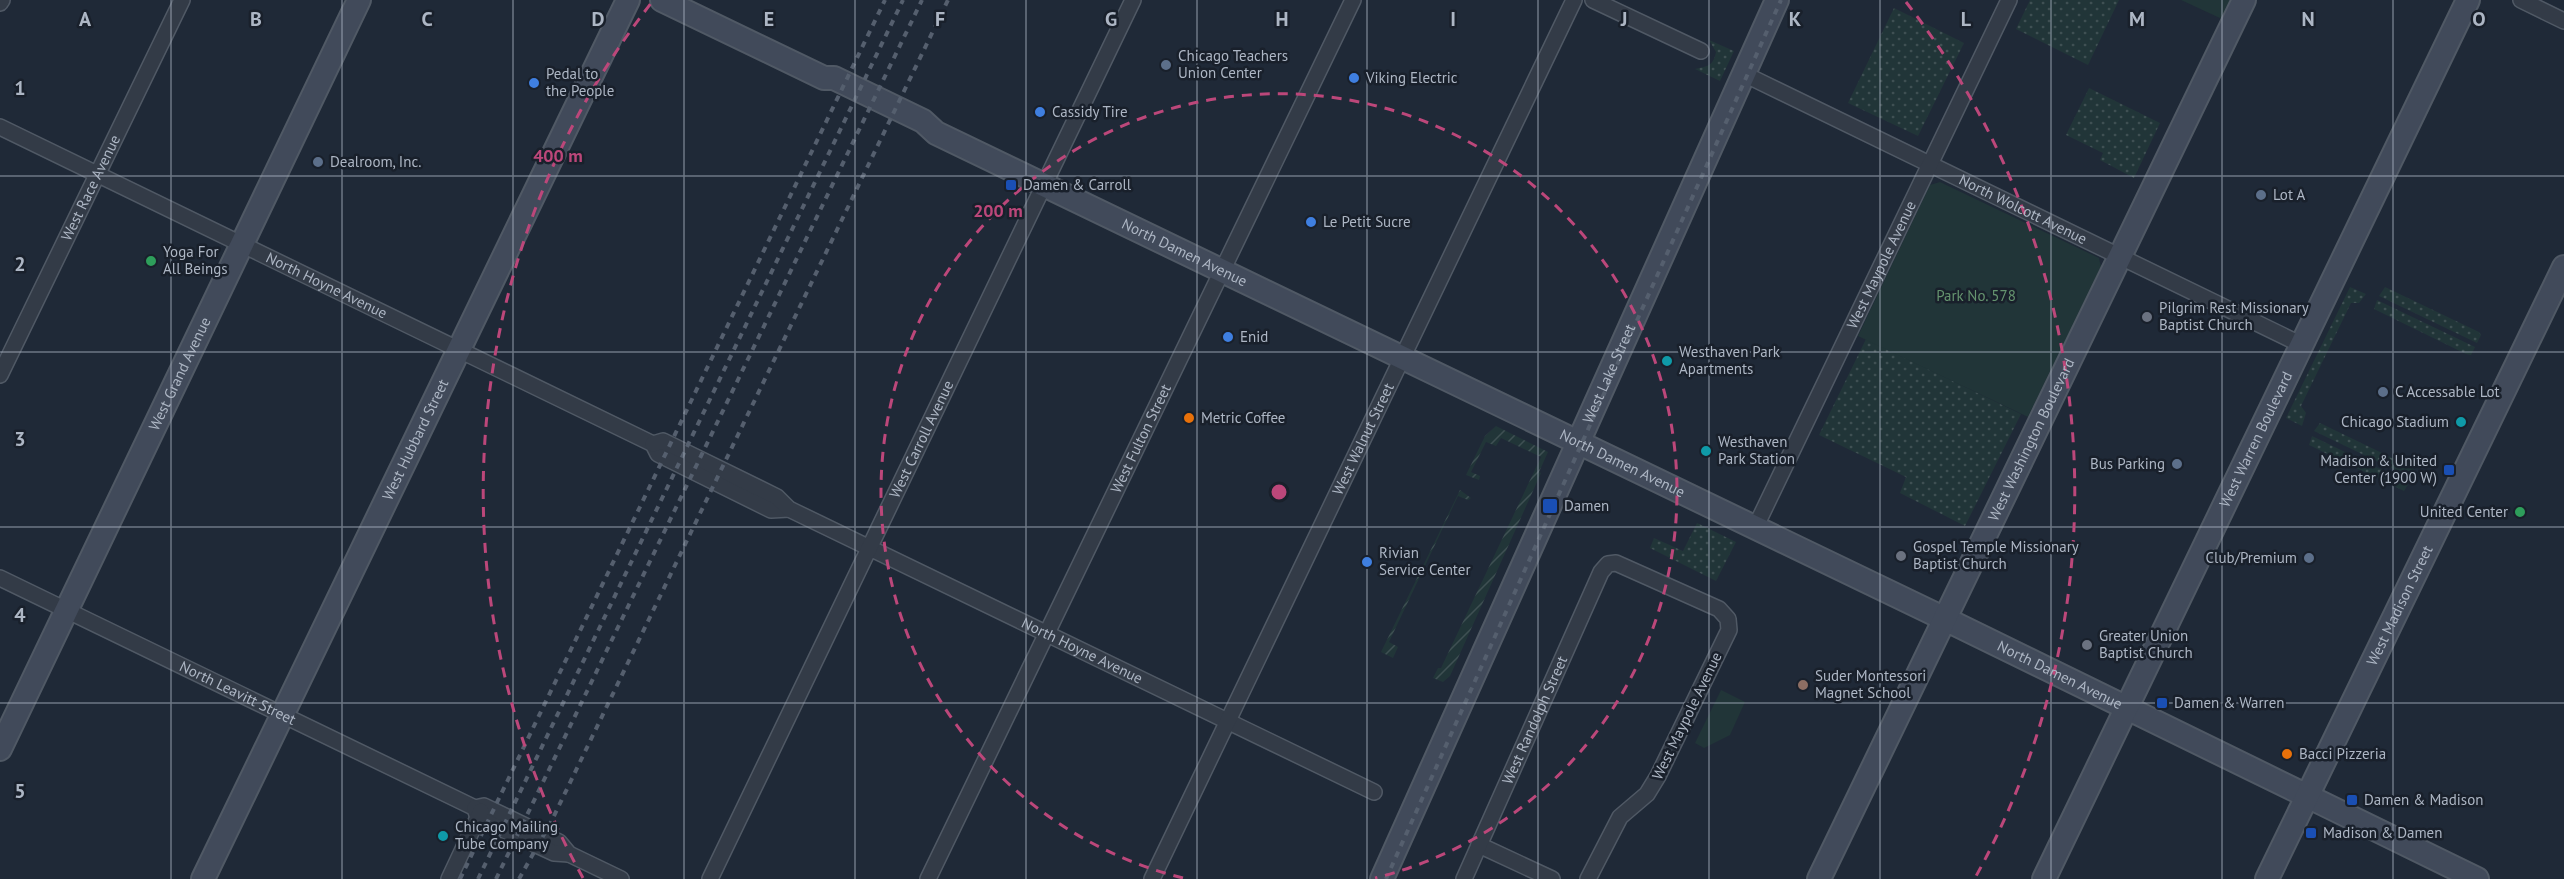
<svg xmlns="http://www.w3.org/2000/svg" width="2564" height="879" font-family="'PT Sans',sans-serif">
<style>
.grass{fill:url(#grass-dots)}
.park{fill:#213538}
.garden{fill:url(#garden-furrows)}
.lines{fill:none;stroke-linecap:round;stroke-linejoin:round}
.street-casing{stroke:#505965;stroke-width:18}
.secondary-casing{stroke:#505965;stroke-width:26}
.street{stroke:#333b47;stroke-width:15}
.secondary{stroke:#414a5a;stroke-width:22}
.rail{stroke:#555f6e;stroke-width:4;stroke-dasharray:6 6;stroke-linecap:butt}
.grid{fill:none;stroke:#adb6c4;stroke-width:1.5;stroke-opacity:0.55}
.ring{fill:none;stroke:#bc477a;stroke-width:3;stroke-dasharray:10 8}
.service-dot{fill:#5c6f8a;stroke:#19202b;stroke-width:2}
.shop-dot{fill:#3f7fe0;stroke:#19202b;stroke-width:2}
.transit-dot{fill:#1a4fb4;stroke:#19202b;stroke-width:2}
.leisure-dot{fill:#2e9e5b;stroke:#19202b;stroke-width:2}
.worship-dot{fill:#6b7280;stroke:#19202b;stroke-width:2}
.culture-dot{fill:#0f9aa8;stroke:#19202b;stroke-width:2}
.food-dot{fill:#e8710a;stroke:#19202b;stroke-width:2}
.education-dot{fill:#8d6e63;stroke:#19202b;stroke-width:2}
.labels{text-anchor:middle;stroke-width:5;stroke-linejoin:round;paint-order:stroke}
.poi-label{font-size:15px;fill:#adb6c4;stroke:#19202b;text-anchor:start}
.street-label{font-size:15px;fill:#adb6c4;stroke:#19202b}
.park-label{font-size:15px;fill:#65946f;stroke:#19202b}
.grid-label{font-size:20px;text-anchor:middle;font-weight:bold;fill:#adb6c4;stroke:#19202b;stroke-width:5;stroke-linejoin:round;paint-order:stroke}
.centre{fill:#bc477a;stroke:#19202b;stroke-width:3}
.ring-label{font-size:18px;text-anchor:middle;font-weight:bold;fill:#bc477a;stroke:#19202b;stroke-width:5;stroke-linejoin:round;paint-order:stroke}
</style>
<defs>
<pattern id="grass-dots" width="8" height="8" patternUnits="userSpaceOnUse" patternTransform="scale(1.5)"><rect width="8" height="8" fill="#213538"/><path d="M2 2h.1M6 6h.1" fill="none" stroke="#3f5053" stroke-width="1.8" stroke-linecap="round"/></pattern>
<pattern id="garden-furrows" width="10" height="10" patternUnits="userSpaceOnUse" patternTransform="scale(1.5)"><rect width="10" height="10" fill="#213538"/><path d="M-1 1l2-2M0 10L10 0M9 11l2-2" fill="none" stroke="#3f5053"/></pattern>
</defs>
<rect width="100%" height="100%" fill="#1f2937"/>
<g class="grass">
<path d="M 2030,0 L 2119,0 L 2088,65 L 2016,29 Z"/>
<path d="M 1894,8 L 1964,43 L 1918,136 L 1848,103 Z"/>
<path d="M 1709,40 L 1734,51 L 1720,81 L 1695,69 C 1707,66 1713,67 1716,52 Z"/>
<path d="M 2089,88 L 2160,123 L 2134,178 L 2100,160 L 2103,153 L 2066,135 Z"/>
<path d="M 2350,287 L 2366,294 L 2359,303 L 2351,303 L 2301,406 L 2306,413 L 2302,426 L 2286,418 Z"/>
<path d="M 2385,287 L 2479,332 L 2481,335 L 2477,343 L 2379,296 Z"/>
<path d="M 2377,300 L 2475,347 L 2471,355 L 2466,354 L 2374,309 Z"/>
<path d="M 1866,339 L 2021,414 L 1965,526 L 1900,493 L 1906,477 L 1819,435 Z"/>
<path d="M 2320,423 L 2413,468 L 2415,471 L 2412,478 L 2314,431 Z"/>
<path d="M 2312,436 L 2409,483 L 2404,491 L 2309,445 Z"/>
<path d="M 1697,523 L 1736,542 L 1716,581 L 1650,548 L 1654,538 L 1683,551 Z"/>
</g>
<g class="park">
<path d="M 2181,0 L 2231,0 L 2222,19 Z"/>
<path d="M 1940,182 L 2099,258 L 2101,267 L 2028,417 L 1858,336 L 1930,185 Z"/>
<path d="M 1721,690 L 1745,702 L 1730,735 L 1704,748 L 1695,743 Z"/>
</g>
<g class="garden">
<path d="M 1496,426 L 1548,452 L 1539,472 L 1541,473 L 1450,676 L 1443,682 L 1433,678 L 1438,668 L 1441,668 L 1541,457 L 1501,438 L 1496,446 L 1486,442 L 1471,472 L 1480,476 L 1479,480 L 1466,475 L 1485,436 Z"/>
<path d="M 1460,490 L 1471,498 L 1468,500 L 1458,496 L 1389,642 L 1398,647 L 1393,658 L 1381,652 Z"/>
</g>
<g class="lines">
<g class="street-casing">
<g id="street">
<path d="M 1593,0 L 1701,51"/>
<path d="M 2521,0 L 2564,21"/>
<path d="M 0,3 L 2,0"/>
<path id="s1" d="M 1744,74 L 2302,345"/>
<path id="s2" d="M 0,127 L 653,444 L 658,454 L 771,510 L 789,509"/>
<path id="s3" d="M 0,375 L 182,0"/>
<path id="s4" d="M 653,444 L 663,441 L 777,497 L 789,509 L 1374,792"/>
<path id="s5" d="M 1755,528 L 2009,0"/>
<path id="s6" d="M 0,578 L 475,808 L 484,806 L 559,842 L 569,854 L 621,879"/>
<path d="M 475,808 L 478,818 L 554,853 L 569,854"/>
<path d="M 1479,845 L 1552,879"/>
<path d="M 449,879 L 481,811"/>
<path id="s7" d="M 710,879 L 1133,0"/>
<path id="s8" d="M 928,879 L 1353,0"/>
<path id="s9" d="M 1152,879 L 1574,0"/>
<path id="s10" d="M 1464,879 L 1601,572 L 1608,564 L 1616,563 L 1719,609 L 1728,619 L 1729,630 L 1658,776 L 1647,794 L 1620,817 L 1588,879"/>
</g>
</g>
<g class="secondary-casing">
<g id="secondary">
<path id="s11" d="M 662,0 L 824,78 L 834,78 L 923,121 L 936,133 L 1945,619 L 2477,879"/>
<path id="s12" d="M 0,749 L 359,0"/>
<path id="s13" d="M 203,879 L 628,0"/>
<path id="s14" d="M 1382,879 L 1777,0"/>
<path id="s15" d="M 1819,879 L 2244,0"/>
<path id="s16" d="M 2044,879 L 2468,0"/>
<path id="s17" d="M 2267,879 L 2564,267"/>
</g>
</g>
<use href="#street" class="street"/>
<use href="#secondary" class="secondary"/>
<g class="rail">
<path d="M 460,879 L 885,0"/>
<path d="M 478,879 L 903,0"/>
<path d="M 496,879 L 922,0"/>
<path d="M 519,879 L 551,822 L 948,0"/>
<path d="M 1386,879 L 1781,0"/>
</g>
</g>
<path class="grid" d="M 171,0 L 171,879M 342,0 L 342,879M 513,0 L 513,879M 684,0 L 684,879M 855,0 L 855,879M 1026,0 L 1026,879M 1197,0 L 1197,879M 1367,0 L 1367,879M 1538,0 L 1538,879M 1709,0 L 1709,879M 1880,0 L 1880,879M 2051,0 L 2051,879M 2222,0 L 2222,879M 2393,0 L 2393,879M 0,176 L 2564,176M 0,352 L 2564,352M 0,527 L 2564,527M 0,703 L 2564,703"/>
<g class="ring">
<path d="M1183 878A398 398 0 1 1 1375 878"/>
<path d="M583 878A796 796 0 0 1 652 2M1906 2A796 796 0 0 1 1975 878"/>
</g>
<g class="service-dot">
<circle cx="1166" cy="65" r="6"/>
<circle cx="318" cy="162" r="6"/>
<circle cx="2261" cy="195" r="6"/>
<circle cx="2383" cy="392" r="6"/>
<circle cx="2177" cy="464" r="6"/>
<circle cx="2309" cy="558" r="6"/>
</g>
<g class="shop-dot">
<circle cx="1354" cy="78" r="6"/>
<circle cx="534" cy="83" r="6"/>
<circle cx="1040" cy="112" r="6"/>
<circle cx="1311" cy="222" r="6"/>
<circle cx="1228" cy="337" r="6"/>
<circle cx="1367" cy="562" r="6"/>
</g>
<g class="transit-dot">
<rect x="1005" y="179" width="12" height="12" rx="3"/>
<rect x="2443" y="464" width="12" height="12" rx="3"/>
<rect x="1542" y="498" width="16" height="16" rx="3"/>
<rect x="2156" y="697" width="12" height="12" rx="3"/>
<rect x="2346" y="794" width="12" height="12" rx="3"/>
<rect x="2305" y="827" width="12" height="12" rx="3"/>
</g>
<g class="leisure-dot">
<circle cx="151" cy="261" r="6"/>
<circle cx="2520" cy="512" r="6"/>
</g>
<g class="worship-dot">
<circle cx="2147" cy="317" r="6"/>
<circle cx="1901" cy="556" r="6"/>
<circle cx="2087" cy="645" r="6"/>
</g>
<g class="culture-dot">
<circle cx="1667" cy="361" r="6"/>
<circle cx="2461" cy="422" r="6"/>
<circle cx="1706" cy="451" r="6"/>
<circle cx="443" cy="836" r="6"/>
</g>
<g class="food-dot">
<circle cx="1189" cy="418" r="6"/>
<circle cx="2287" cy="754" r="6"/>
</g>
<circle class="education-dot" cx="1803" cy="685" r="6"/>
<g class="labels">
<g class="poi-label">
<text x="1178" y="61">Chicago Teachers<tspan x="1178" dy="17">Union Center</tspan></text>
<text x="546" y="79">Pedal to<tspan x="546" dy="17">the People</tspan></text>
<text x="1366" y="83">Viking Electric</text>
<text x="1052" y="117">Cassidy Tire</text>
<text x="330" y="167">Dealroom, Inc.</text>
<text x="1023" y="190">Damen &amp; Carroll</text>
<text x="2273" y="200">Lot A</text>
<text x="1323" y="227">Le Petit Sucre</text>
<text x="163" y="257">Yoga For<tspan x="163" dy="17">All Beings</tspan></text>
<text x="2159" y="313">Pilgrim Rest Missionary<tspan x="2159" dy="17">Baptist Church</tspan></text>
<text x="1240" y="342">Enid</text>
<text x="1679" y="357">Westhaven Park<tspan x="1679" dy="17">Apartments</tspan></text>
<text x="2395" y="397">C Accessable Lot</text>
<text x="1201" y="423">Metric Coffee</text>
<text x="2449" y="427" text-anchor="end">Chicago Stadium</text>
<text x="1718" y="447">Westhaven<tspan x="1718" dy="17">Park Station</tspan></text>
<text x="2437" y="466" text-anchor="end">Madison &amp; United<tspan x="2437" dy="17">Center (1900 W)</tspan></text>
<text x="2165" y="469" text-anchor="end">Bus Parking</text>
<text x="1564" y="511">Damen</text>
<text x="2508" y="517" text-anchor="end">United Center</text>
<text x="1913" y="552">Gospel Temple Missionary<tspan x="1913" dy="17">Baptist Church</tspan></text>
<text x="1379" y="558">Rivian<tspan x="1379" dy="17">Service Center</tspan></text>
<text x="2297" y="563" text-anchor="end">Club/Premium</text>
<text x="2099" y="641">Greater Union<tspan x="2099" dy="17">Baptist Church</tspan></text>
<text x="1815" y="681">Suder Montessori<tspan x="1815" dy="17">Magnet School</tspan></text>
<text x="2174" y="708">Damen &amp; Warren</text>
<text x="2299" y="759">Bacci Pizzeria</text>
<text x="2364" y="805">Damen &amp; Madison</text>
<text x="455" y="832">Chicago Mailing<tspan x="455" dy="17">Tube Company</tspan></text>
<text x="2323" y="838">Madison &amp; Damen</text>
</g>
<g class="street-label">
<text dy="5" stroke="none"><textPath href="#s3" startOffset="208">West Race Avenue</textPath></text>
<text dy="5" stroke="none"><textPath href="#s1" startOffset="310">North Wolcott Avenue</textPath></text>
<text dy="5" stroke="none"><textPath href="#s11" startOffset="582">North Damen Avenue</textPath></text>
<text dy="5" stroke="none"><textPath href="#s5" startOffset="292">West Maypole Avenue</textPath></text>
<text dy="5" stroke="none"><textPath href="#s2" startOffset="363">North Hoyne Avenue</textPath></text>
<text dy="5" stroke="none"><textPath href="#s12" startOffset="416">West Grand Avenue</textPath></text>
<text dy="5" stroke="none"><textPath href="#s14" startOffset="554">West Lake Street</textPath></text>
<text dy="5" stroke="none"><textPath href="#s13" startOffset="488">West Hubbard Street</textPath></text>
<text dy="5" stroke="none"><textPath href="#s7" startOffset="488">West Carroll Avenue</textPath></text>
<text dy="5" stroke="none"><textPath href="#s8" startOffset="489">West Fulton Street</textPath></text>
<text dy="5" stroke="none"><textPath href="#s9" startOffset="488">West Walnut Street</textPath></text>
<text dy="5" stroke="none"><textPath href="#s15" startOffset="488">West Washington Boulevard</textPath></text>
<text dy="5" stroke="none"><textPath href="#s16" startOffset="488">West Warren Boulevard</textPath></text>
<text dy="5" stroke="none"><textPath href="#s11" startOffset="1068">North Damen Avenue</textPath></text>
<text dy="5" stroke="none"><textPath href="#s17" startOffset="304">West Madison Street</textPath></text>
<text dy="5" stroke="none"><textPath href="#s4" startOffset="480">North Hoyne Avenue</textPath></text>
<text dy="5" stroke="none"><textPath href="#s11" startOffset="1554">North Damen Avenue</textPath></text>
<text dy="5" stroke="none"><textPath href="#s6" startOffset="264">North Leavitt Street</textPath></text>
<text transform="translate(1687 716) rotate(-64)" y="5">West Maypole Avenue</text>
<text dy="5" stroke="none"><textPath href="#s10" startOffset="174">West Randolph Street</textPath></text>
</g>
<g class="park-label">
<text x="1976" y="301">Park No. 578</text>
</g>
</g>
<g class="grid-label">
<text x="85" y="26">A</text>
<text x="256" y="26">B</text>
<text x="427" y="26">C</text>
<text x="598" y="26">D</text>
<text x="769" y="26">E</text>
<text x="940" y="26">F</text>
<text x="1111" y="26">G</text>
<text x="1282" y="26">H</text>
<text x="1453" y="26">I</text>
<text x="1624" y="26">J</text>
<text x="1795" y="26">K</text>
<text x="1966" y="26">L</text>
<text x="2137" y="26">M</text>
<text x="2308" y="26">N</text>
<text x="2479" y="26">O</text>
<text x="20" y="95">1</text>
<text x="20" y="271">2</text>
<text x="20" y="446">3</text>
<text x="20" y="622">4</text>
<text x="20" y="798">5</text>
</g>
<circle cx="1279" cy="492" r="9" class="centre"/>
<g class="ring-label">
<text x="558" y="162">400 m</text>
<text x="998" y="217">200 m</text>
</g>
</svg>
